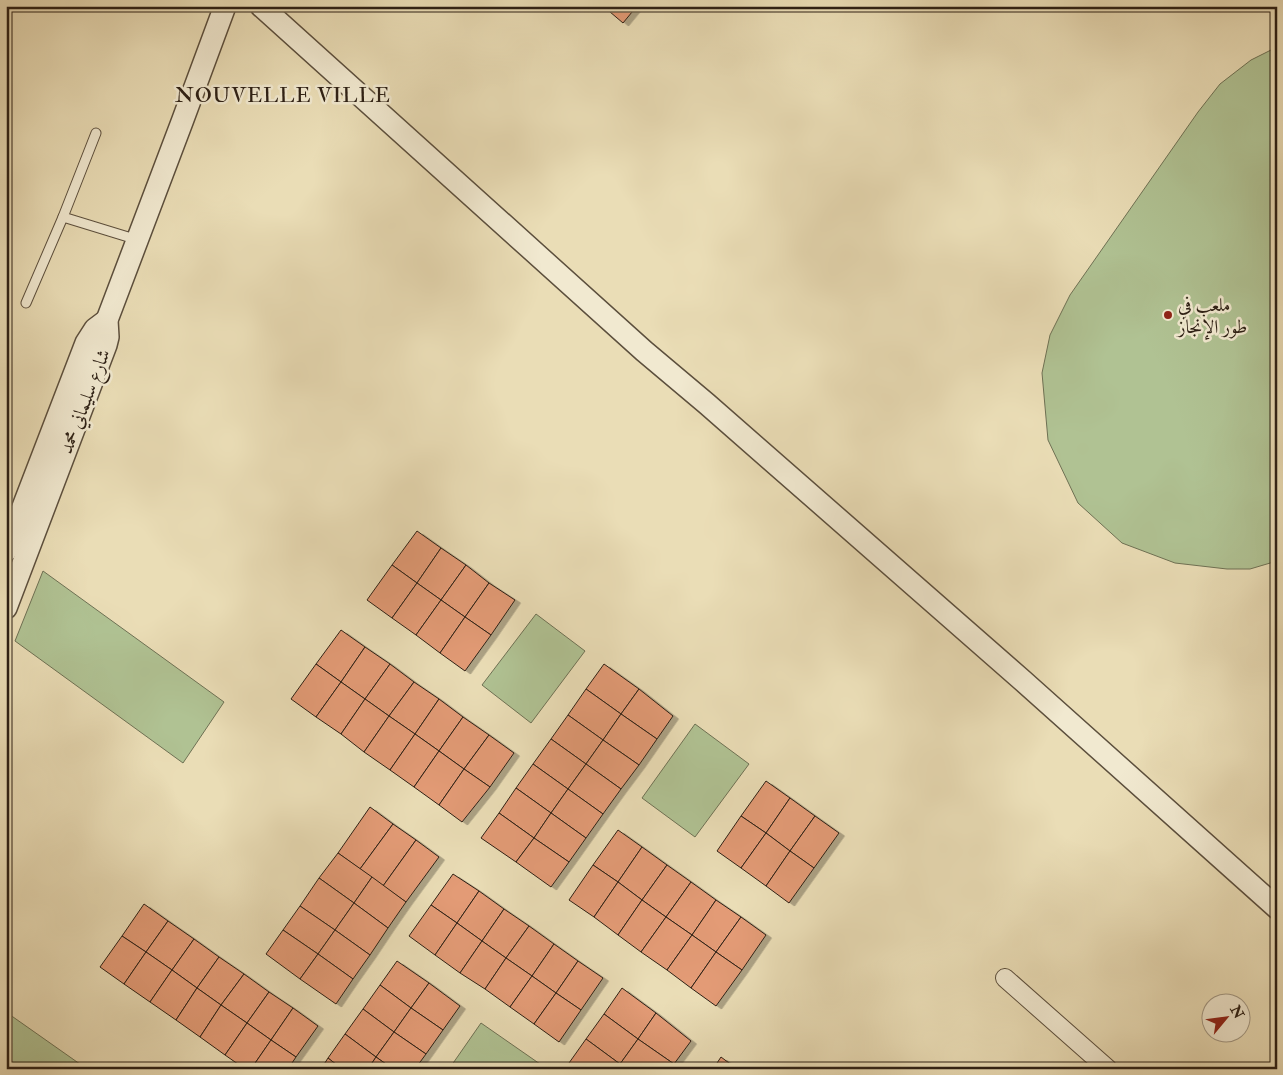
<svg xmlns="http://www.w3.org/2000/svg" width="1283" height="1075" font-family="'IM FELL Double Pica',Amiri,serif">
<style>
.green{fill:#b0c293;stroke:#6e7154}
.building{fill:#e39b76;stroke:#2d2015;filter:url(#shadow)}
.lines{fill:none;stroke-linecap:round;stroke-linejoin:round}
.service-casing{stroke:#5c4f3d;stroke-width:11}
.minor-casing{stroke:#5c4f3d;stroke-width:20}
.tertiary-casing{stroke:#5c4f3d;stroke-width:24}
.service{stroke:#f1e9d0;stroke-width:9}
.minor{stroke:#f1e9d0;stroke-width:18}
.tertiary{stroke:#f1e9d0;stroke-width:21}
.poi-dot{fill:#8f2418;stroke:#f1e9d0;stroke-width:2}
.labels{text-anchor:middle;stroke-width:5;stroke-linejoin:round;paint-order:stroke}
.poi-label{font-size:19px;fill:#2d2015;stroke:#f1e9d0;text-anchor:start}
.street-label{font-size:19px;fill:#2d2015;stroke:#f1e9d0}
.quarter-label{font-size:21px;letter-spacing:1px;fill:#2d2015;stroke:#f1e9d0}
</style>
<defs>
<filter id="shadow"><feDropShadow dx="5.5" dy="3" stdDeviation="0" flood-color="#0004"/></filter>
</defs>
<rect width="100%" height="100%" fill="#eaddb6"/>
<filter id="stains"><feTurbulence type="fractalNoise" baseFrequency=".004" numOctaves="4"/><feColorMatrix values="0 0 0 0 .2 0 0 0 0 .09 0 0 0 0 .02 0 0 0 .5 -.17"/></filter>
<radialGradient id="worn" r=".72"><stop offset=".6" stop-color="#630" stop-opacity="0"/><stop offset="1" stop-color="#630" stop-opacity=".3"/></radialGradient>
<g class="green">
<path d="M 1277,47 L 1277,561 L 1250,569 L 1227,569 L 1175,563 L 1122,543 L 1078,503 L 1048,440 L 1042,373 L 1050,335 L 1070,295 L 1198,112 L 1220,84 L 1251,60 Z"/>
<path d="M 43,571 L 224,702 L 183,763 L 15,641 Z"/>
<path d="M 536,614 L 585,651 L 531,723 L 482,685 Z"/>
<path d="M 695,724 L 749,764 L 695,837 L 642,798 Z"/>
<path d="M 6,1012 L 87,1069 L 6,1069 Z"/>
<path d="M 481,1023 L 540,1064 L 536,1069 L 449,1069 Z"/>
</g>
<g class="building">
<path d="M 603,6 L 637,6 L 623,23 Z"/>
<path d="M 417,531 L 441,548 L 417,583 L 392,565 Z"/>
<path d="M 441,548 L 466,565 L 441,600 L 417,583 Z"/>
<path d="M 392,565 L 417,583 L 392,618 L 367,600 Z"/>
<path d="M 466,565 L 489,583 L 465,617 L 441,600 Z"/>
<path d="M 417,583 L 441,600 L 416,635 L 392,618 Z"/>
<path d="M 489,583 L 515,600 L 491,635 L 465,617 Z"/>
<path d="M 441,600 L 465,617 L 440,653 L 416,635 Z"/>
<path d="M 465,617 L 491,635 L 465,671 L 440,653 Z"/>
<path d="M 341,630 L 365,647 L 341,682 L 316,664 Z"/>
<path d="M 365,647 L 390,664 L 365,699 L 341,682 Z"/>
<path d="M 316,664 L 341,682 L 316,717 L 291,699 Z"/>
<path d="M 390,664 L 414,682 L 389,716 L 365,699 Z"/>
<path d="M 604,664 L 639,689 L 621,714 L 586,689 Z"/>
<path d="M 341,682 L 365,699 L 341,734 L 316,717 Z"/>
<path d="M 414,682 L 439,699 L 415,734 L 389,716 Z"/>
<path d="M 586,689 L 621,714 L 603,740 L 568,715 Z"/>
<path d="M 639,689 L 673,716 L 657,739 L 621,714 Z"/>
<path d="M 365,699 L 389,716 L 364,752 L 341,734 Z"/>
<path d="M 439,699 L 463,717 L 439,751 L 415,734 Z"/>
<path d="M 621,714 L 657,739 L 639,765 L 603,740 Z"/>
<path d="M 568,715 L 603,740 L 586,764 L 551,739 Z"/>
<path d="M 389,716 L 415,734 L 390,770 L 364,752 Z"/>
<path d="M 463,717 L 489,735 L 464,769 L 439,751 Z"/>
<path d="M 415,734 L 439,751 L 414,787 L 390,770 Z"/>
<path d="M 489,735 L 514,753 L 490,787 L 464,769 Z"/>
<path d="M 551,739 L 586,764 L 568,789 L 533,764 Z"/>
<path d="M 603,740 L 639,765 L 621,789 L 586,764 Z"/>
<path d="M 439,751 L 464,769 L 439,805 L 414,787 Z"/>
<path d="M 533,764 L 568,789 L 551,813 L 516,788 Z"/>
<path d="M 586,764 L 621,789 L 603,814 L 568,789 Z"/>
<path d="M 464,769 L 490,787 L 462,822 L 439,805 Z"/>
<path d="M 766,781 L 790,798 L 766,833 L 741,816 Z"/>
<path d="M 516,788 L 551,813 L 534,838 L 499,813 Z"/>
<path d="M 568,789 L 603,814 L 586,838 L 551,813 Z"/>
<path d="M 790,798 L 815,816 L 790,851 L 766,833 Z"/>
<path d="M 370,807 L 393,824 L 360,869 L 338,853 Z"/>
<path d="M 499,813 L 534,838 L 516,862 L 481,838 Z"/>
<path d="M 551,813 L 586,838 L 569,862 L 534,838 Z"/>
<path d="M 741,816 L 766,833 L 741,868 L 717,851 Z"/>
<path d="M 815,816 L 839,833 L 814,868 L 790,851 Z"/>
<path d="M 393,824 L 416,840 L 383,886 L 360,869 Z"/>
<path d="M 618,830 L 642,847 L 618,882 L 593,865 Z"/>
<path d="M 766,833 L 790,851 L 766,886 L 741,868 Z"/>
<path d="M 534,838 L 569,862 L 551,887 L 516,862 Z"/>
<path d="M 416,840 L 439,857 L 406,902 L 383,886 Z"/>
<path d="M 642,847 L 667,865 L 642,900 L 618,882 Z"/>
<path d="M 790,851 L 814,868 L 789,903 L 766,886 Z"/>
<path d="M 338,853 L 372,877 L 354,903 L 319,878 Z"/>
<path d="M 593,865 L 618,882 L 594,917 L 569,900 Z"/>
<path d="M 667,865 L 691,882 L 666,917 L 642,900 Z"/>
<path d="M 453,874 L 479,891 L 457,923 L 431,905 Z"/>
<path d="M 372,877 L 406,902 L 388,928 L 354,903 Z"/>
<path d="M 319,878 L 354,903 L 335,930 L 300,906 Z"/>
<path d="M 618,882 L 642,900 L 618,935 L 594,917 Z"/>
<path d="M 691,882 L 716,900 L 692,935 L 666,917 Z"/>
<path d="M 479,891 L 504,909 L 482,941 L 457,923 Z"/>
<path d="M 642,900 L 666,917 L 641,952 L 618,935 Z"/>
<path d="M 716,900 L 741,917 L 716,952 L 692,935 Z"/>
<path d="M 354,903 L 388,928 L 370,955 L 335,930 Z"/>
<path d="M 144,904 L 168,921 L 146,952 L 122,936 Z"/>
<path d="M 431,905 L 457,923 L 435,955 L 409,936 Z"/>
<path d="M 300,906 L 335,930 L 318,954 L 283,930 Z"/>
<path d="M 504,909 L 529,926 L 506,958 L 482,941 Z"/>
<path d="M 666,917 L 692,935 L 667,970 L 641,952 Z"/>
<path d="M 741,917 L 766,935 L 742,970 L 716,952 Z"/>
<path d="M 168,921 L 194,939 L 172,970 L 146,952 Z"/>
<path d="M 457,923 L 482,941 L 460,973 L 435,955 Z"/>
<path d="M 529,926 L 554,944 L 532,976 L 506,958 Z"/>
<path d="M 283,930 L 318,954 L 300,979 L 266,954 Z"/>
<path d="M 335,930 L 370,955 L 353,979 L 318,954 Z"/>
<path d="M 692,935 L 716,952 L 691,988 L 667,970 Z"/>
<path d="M 122,936 L 146,952 L 124,984 L 100,967 Z"/>
<path d="M 194,939 L 219,957 L 197,988 L 172,970 Z"/>
<path d="M 482,941 L 506,958 L 485,989 L 460,973 Z"/>
<path d="M 554,944 L 578,961 L 556,993 L 532,976 Z"/>
<path d="M 146,952 L 172,970 L 150,1002 L 124,984 Z"/>
<path d="M 716,952 L 742,970 L 716,1006 L 691,988 Z"/>
<path d="M 318,954 L 353,979 L 336,1004 L 300,979 Z"/>
<path d="M 219,957 L 244,974 L 221,1005 L 197,988 Z"/>
<path d="M 506,958 L 532,976 L 510,1007 L 485,989 Z"/>
<path d="M 397,961 L 429,983 L 411,1008 L 380,985 Z"/>
<path d="M 578,961 L 603,978 L 581,1010 L 556,993 Z"/>
<path d="M 172,970 L 197,988 L 176,1020 L 150,1002 Z"/>
<path d="M 244,974 L 269,992 L 247,1023 L 221,1005 Z"/>
<path d="M 532,976 L 556,993 L 534,1024 L 510,1007 Z"/>
<path d="M 429,983 L 460,1006 L 443,1030 L 411,1008 Z"/>
<path d="M 380,985 L 411,1008 L 394,1032 L 363,1009 Z"/>
<path d="M 197,988 L 221,1005 L 200,1037 L 176,1020 Z"/>
<path d="M 622,988 L 656,1013 L 638,1039 L 604,1014 Z"/>
<path d="M 269,992 L 293,1008 L 271,1040 L 247,1023 Z"/>
<path d="M 556,993 L 581,1010 L 559,1042 L 534,1024 Z"/>
<path d="M 221,1005 L 247,1023 L 225,1055 L 200,1037 Z"/>
<path d="M 293,1008 L 318,1026 L 296,1057 L 271,1040 Z"/>
<path d="M 411,1008 L 443,1030 L 426,1054 L 394,1032 Z"/>
<path d="M 363,1009 L 394,1032 L 376,1057 L 345,1034 Z"/>
<path d="M 656,1013 L 691,1041 L 674,1064 L 638,1039 Z"/>
<path d="M 604,1014 L 638,1039 L 620,1064 L 586,1039 Z"/>
<path d="M 247,1023 L 271,1040 L 251,1069 L 245,1069 L 225,1055 Z"/>
<path d="M 394,1032 L 426,1054 L 415,1069 L 393,1069 L 376,1057 Z"/>
<path d="M 345,1034 L 376,1057 L 368,1069 L 342,1069 L 328,1058 Z"/>
<path d="M 586,1039 L 620,1064 L 617,1069 L 576,1069 L 569,1063 Z"/>
<path d="M 638,1039 L 674,1064 L 671,1069 L 627,1069 L 620,1064 Z"/>
<path d="M 271,1040 L 296,1057 L 288,1069 L 251,1069 Z"/>
<path d="M 376,1057 L 393,1069 L 368,1069 Z"/>
<path d="M 721,1057 L 737,1069 L 713,1069 Z"/>
<path d="M 328,1058 L 342,1069 L 321,1069 Z"/>
<path d="M 569,1063 L 576,1069 L 565,1069 Z"/>
</g>
<g class="lines">
<g class="service-casing">
<g id="service">
<path d="M 63,217 L 138,240"/>
<path d="M 26,303 L 63,217 L 96,133"/>
</g>
</g>
<g class="minor-casing">
<path id="minor" d="M 1005,978 L 1108,1069"/>
</g>
<g class="tertiary-casing">
<g id="tertiary">
<path d="M 261,6 L 644,351 L 707,404 L 1022,680 L 1277,908"/>
<path d="M 6,551 L 86,343 L 95,329 L 107,320"/>
<path d="M 6,608 L 106,345 L 108,337 L 107,320 L 182,122 L 225,6"/>
</g>
</g>
<use href="#service" class="service"/>
<use href="#minor" class="minor"/>
<use href="#tertiary" class="tertiary"/>
</g>
<circle class="poi-dot" cx="1168" cy="315" r="5"/>
<g class="labels">
<g class="poi-label">
<text x="1178" y="311">ملعب في<tspan x="1178" dy="22">طور الإنجاز</tspan></text>
</g>
<g class="street-label">
<text transform="translate(84 401) rotate(-69)" y="7">شارع سليماني محمد</text>
</g>
<g class="quarter-label">
<text x="283" y="102">NOUVELLE VILLE</text>
</g>
</g>
<rect width="1283" height="1075" fill="none" stroke="#eaddb6" stroke-width="25"/>
<rect x="8" y="8" width="1268" height="1060" fill="none" stroke="#2d2015" stroke-width="2.5"/>
<rect x="12" y="12" width="1258" height="1050" fill="none" stroke="#2d2015"/>
<g transform="translate(1226 1018) rotate(61)"><circle r="24" fill="#f1e9d0" stroke="#a39985"/>
<path d="M0-4L9 19L0 12L-9 19Z" fill="#8f2418"/>
<text y="-8" font-size="14" font-weight="bold" text-anchor="middle" fill="#2d2015">N</text>
</g>
<rect width="100%" height="100%" filter="url(#stains)"/>
<rect width="100%" height="100%" fill="url(#worn)"/>
</svg>
